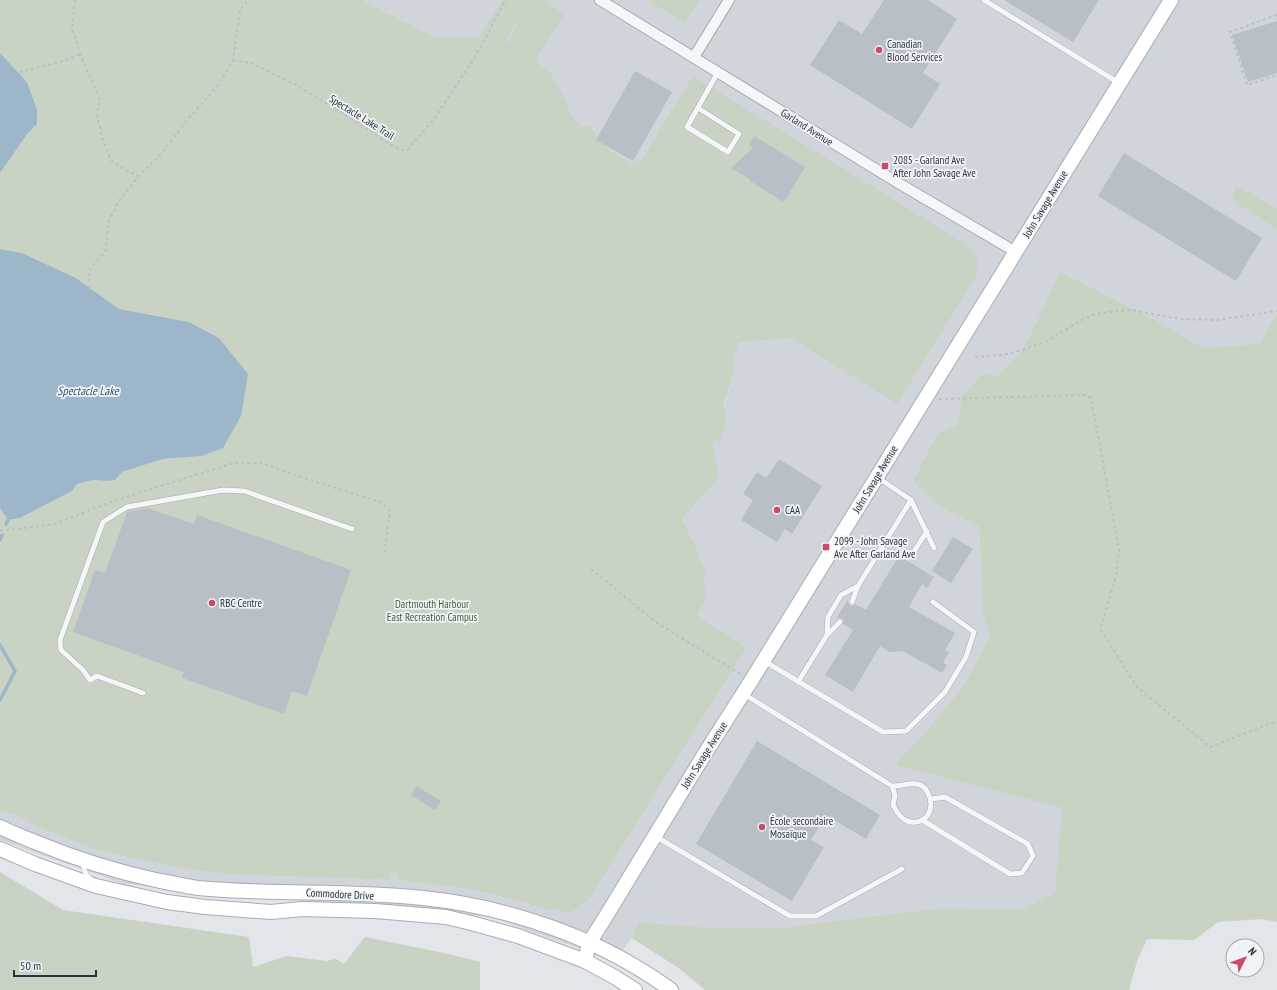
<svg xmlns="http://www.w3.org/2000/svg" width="1277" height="990" font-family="'PT Sans Narrow',sans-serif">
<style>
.built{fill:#d0d5dc}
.green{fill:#c8d3c3;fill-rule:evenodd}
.water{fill:#9eb6c9}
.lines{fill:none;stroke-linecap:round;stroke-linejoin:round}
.stream{stroke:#9eb6c9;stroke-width:3.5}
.building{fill:#b9bfc6}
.lane-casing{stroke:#a7acb4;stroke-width:6}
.street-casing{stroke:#a7acb4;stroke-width:12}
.secondary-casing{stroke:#a7acb4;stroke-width:16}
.path{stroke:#bbc0c5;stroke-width:2;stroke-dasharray:3 3;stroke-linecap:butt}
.lane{stroke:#f4f6f8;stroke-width:5}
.street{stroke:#f4f6f8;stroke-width:10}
.secondary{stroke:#fff;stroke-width:14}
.poi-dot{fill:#cb4a67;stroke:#f1f4f7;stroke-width:1.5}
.labels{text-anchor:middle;stroke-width:3.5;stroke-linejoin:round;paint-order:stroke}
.poi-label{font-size:11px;fill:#2a3441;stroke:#f1f4f7;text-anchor:start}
.street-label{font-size:11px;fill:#2a3441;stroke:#f1f4f7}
.park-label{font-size:11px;fill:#415d38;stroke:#f1f4f7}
.water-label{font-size:12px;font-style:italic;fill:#355674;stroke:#f1f4f7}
</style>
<rect width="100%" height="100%" fill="#e2e5ea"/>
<g class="built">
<path d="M 362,0 L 502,0 L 479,37 L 435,37 Z"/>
<path d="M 531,0 L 646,0 L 685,23 L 700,0 L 1277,0 L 1277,208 L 1236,185 L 1231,200 L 1277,230 L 1277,313 L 1260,343 L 1204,348 L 1164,325 L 1031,334 L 1017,357 L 997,376 L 961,398 L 958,426 L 938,433 L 937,505 L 979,527 L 983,614 L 990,636 L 962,688 L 920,738 L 898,760 L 896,766 L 1063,808 L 1055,894 L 1022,909 L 941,908 L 809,924 L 787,928 L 714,928 L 638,922 L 632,938 L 614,961 L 491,917 L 124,884 L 0,840 L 0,810 L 22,818 L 35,826 L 89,847 L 118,855 L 173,867 L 218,873 L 244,875 L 389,880 L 390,873 L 398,873 L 398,880 L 438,884 L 473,890 L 510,899 L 550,911 L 550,909 L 563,911 L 563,914 L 574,911 L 584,905 L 590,898 L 747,647 L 697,616 L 703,606 L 696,546 L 682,519 L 719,478 L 713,443 L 735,371 L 732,331 L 971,249 L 694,77 L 642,159 L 623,167 L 577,124 L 571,114 L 567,102 L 550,71 L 530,64 L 505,42 Z"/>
</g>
<g class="green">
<path d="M 0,0 L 362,0 L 435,37 L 479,37 L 502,0 L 544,0 L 565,15 L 536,58 L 540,67 L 550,71 L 567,102 L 571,114 L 579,125 L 590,127 L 608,149 L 630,164 L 642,159 L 693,76 L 967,245 C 978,254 980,264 975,278 L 897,404 L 791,338 L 739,342 L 734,356 L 735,371 L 724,404 L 726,424 L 720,442 L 714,440 L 713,443 L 719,478 L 682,519 L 696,546 L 699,558 L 707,571 C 701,585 706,582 706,594 C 706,602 701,609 697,616 L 747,647 L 590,898 C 582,907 575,912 563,914 L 563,911 L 551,909 L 550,911 C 524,903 498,895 472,890 C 447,885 423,883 398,880 L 398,873 L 390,873 L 390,880 L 244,875 L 218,873 L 173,867 L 118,855 L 89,847 L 35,826 L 22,818 L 0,810 L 0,508 L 8,520 L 20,518 L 72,491 L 77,484 L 93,480 L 106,481 L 122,472 L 163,459 L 181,458 L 219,338 L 189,322 L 119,309 L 76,278 L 22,253 L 0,249 L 0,173 L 28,133 L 37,124 L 37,109 L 27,82 L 0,53 ZM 521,16 L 508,43 L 505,42 Z"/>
<path d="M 646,0 L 700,0 L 685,23 Z"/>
<path d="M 1236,185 L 1277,208 L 1277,230 L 1231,200 Z"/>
<path d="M 1060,272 L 1164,325 L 1204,348 L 1260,343 L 1277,313 L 1277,922 L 1263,919 L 1218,922 L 1194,940 L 1147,939 L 1137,961 L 1129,990 L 705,990 L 680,969 L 632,938 L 638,922 L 714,928 L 787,928 L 809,924 L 941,908 L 1022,909 L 1055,893 L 1062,808 L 896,766 L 898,760 L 920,738 L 962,688 L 990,636 L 983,614 L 979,527 L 937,505 L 913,481 L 938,433 L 958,425 L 961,398 L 982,374 L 997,376 L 1017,357 L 1031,334 Z"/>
<path d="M 0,872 L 63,910 L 249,937 L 253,967 L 287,956 L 327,961 L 336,959 L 344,964 L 365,937 L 449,954 L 480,962 L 480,990 L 0,990 Z"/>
</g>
<g class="water">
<path d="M 0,53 L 27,82 L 37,109 L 37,124 L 28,133 L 0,173 Z"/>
<path d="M 0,249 L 22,253 L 76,278 L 119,309 L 189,322 L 219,338 L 248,374 L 241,416 L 223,448 L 201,456 L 163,459 L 122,472 L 115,480 L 106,481 L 93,480 L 77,484 L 72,491 L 20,518 L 8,520 L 0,508 Z"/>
</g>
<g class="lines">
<g class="stream">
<path d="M 6,524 L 8,520"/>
<path d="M 0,540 L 2,535"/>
<path d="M 0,645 L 15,671 L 0,700"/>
</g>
</g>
<g class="building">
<path d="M 884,0 L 928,0 L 957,19 L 923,73 L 940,84 L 912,129 L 810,65 L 839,20 L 862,34 Z"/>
<path d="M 1004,0 L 1099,0 L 1073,42 Z"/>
<path d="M 1277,21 L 1277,73 L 1248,82 L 1232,35 Z"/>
<path d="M 635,71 L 672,92 L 633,161 L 596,140 Z"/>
<path d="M 754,136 L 805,167 L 784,202 L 750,181 L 751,180 L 731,168 L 753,148 L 749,145 Z"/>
<path d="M 1124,153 L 1262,238 L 1236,281 L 1098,196 Z"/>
<path d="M 779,459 L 822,486 L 792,534 L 785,529 L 777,542 L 741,520 L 753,500 L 743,494 L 757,472 L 766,478 Z"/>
<path d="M 147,508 L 194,524 L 197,515 L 351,570 L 307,696 L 292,691 L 284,714 L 182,678 L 184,672 L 73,632 L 95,570 L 105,573 L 127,512 Z"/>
<path d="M 953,537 L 973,549 L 951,583 L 932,571 Z"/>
<path d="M 899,556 L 934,577 L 927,588 L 922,584 L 909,607 L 955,633 L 945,650 L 949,652 L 943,663 L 947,665 L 942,673 L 903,651 L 889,652 L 880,646 L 853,692 L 825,675 L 853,630 L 843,624 L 844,621 L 843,619 L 839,618 L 836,619 L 848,599 L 848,603 L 850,606 L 853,606 L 855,604 L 866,610 Z"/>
<path d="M 757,741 L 880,815 L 866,839 L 826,815 L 811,840 L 824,847 L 792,901 L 696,844 Z"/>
<path d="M 416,786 L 441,801 L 435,810 L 411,795 Z"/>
</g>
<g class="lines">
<g class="lane-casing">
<g id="lane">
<path d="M 984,0 L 1119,83"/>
<path d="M 698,108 L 739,134 L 728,152 L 687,127 L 718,72"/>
<path d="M 877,477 L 911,500"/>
<path d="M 911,556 L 927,531"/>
<path d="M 852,602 L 858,586"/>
<path d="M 827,635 L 840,622"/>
<path d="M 764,661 L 883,732 L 906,731 L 945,692 L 966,657 L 974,632 L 933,602"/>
<path d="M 798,682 L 827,635 L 828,617 L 841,595 L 858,586 L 911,500 L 934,548"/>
<path d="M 143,693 L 97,676 L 90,680 L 83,670 L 61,650 L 60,640 L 103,522 L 127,507 L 223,490 L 244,491 L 352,529"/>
<path d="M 744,694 L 892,786 L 895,795 L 893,805 C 896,811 900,818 907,821 C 926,827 936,809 928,793 C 926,789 922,785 917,784 C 909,783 900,786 892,786"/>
<path d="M 922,820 L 1010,874 L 1022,873 L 1033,856 L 1028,844 L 945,797 L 931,799"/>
<path d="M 655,836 L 790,916 L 816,916 L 902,869"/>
<path d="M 83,861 C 83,868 85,874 90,879"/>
</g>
</g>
<g class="street-casing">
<g id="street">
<path d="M 600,0 L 900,184 L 1016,252"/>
<path d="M 694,57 L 729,0"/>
</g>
</g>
<g class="secondary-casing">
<g id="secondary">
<path d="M 0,827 C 11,833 24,837 35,842 C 76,859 117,872 160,881 C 172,883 185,886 198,888 C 272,895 348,890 423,898 C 510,907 600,938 671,990"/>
<path d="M 0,849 L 35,864 L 96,886 L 167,902 L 205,907 L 271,912 L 302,909 L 375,911 L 446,917 L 471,923 L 518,936 L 585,961 L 613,976 L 635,990"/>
<path d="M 585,961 L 589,943 L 603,921 L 704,755 L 751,681 L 1171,0"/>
</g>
</g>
<g class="path">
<path d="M 75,0 L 72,28 L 80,54 L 100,99 L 97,114 L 102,137 L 109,155 L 112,161 L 124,169 L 139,176"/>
<path d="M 1277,15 L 1230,32 L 1247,85 L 1277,75"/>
<path d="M 233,60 L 254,64 L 294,84 L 341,112 L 388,143 L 401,150 L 407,150 L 434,119 L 467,69 L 485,40 L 493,23 L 506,0"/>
<path d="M 19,72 L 61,62 L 80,54"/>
<path d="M 90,288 L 89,271 L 106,250 L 108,223 L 118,202 L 139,176 L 161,154 L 189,118 L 219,84 L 233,60 L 240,10 L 248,0"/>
<path d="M 975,357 L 1009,354 L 1045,342 L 1073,325 L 1092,315 L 1116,311 L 1132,310 L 1180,319 L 1217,320 L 1277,311"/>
<path d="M 939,399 L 1086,395 L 1091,398 L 1119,550 L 1116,576 L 1100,629 L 1137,687 L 1210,747 L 1277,721"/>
<path d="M 0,531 L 55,524 L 116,500 L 234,463 L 262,463 L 298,476 L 383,503 L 390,511 L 384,555"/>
<path d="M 591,569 L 657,623 L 742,675"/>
</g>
<use href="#lane" class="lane"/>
<use href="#street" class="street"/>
<use href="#secondary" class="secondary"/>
</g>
<g class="poi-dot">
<circle cx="879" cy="50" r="4"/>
<rect x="881" y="162" width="8" height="8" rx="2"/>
<circle cx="777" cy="510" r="4"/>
<rect x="822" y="543" width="8" height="8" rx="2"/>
<circle cx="212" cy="603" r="4"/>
<circle cx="762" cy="827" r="4"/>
</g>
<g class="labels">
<g class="poi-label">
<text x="887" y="48">Canadian<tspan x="887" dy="13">Blood Services</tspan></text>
<text x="893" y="164">2085 - Garland Ave<tspan x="893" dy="13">After John Savage Ave</tspan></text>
<text x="785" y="514">CAA</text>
<text x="834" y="545">2099 - John Savage<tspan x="834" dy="13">Ave After Garland Ave</tspan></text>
<text x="220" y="607">RBC Centre</text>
<text x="770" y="825">École secondaire<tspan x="770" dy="13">Mosaïque</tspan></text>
</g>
<g class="street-label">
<text transform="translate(362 117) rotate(32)" y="4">Spectacle Lake Trail</text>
<text transform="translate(807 127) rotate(32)" y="4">Garland Avenue</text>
<text transform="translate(1045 204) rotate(-59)" y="4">John Savage Avenue</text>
<text transform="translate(875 479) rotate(-59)" y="4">John Savage Avenue</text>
<text transform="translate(704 755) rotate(-58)" y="4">John Savage Avenue</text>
<text transform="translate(340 894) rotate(3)" y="4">Commodore Drive</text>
</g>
<g class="park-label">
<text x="432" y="608">Dartmouth Harbour<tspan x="432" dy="13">East Recreation Campus</tspan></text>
</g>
<g class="water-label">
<text x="88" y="395">Spectacle Lake</text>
</g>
</g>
<g transform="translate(1245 958) rotate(48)"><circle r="19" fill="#f1f4f7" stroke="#a1a7ae"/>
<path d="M0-3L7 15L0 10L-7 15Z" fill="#cb4a67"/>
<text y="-6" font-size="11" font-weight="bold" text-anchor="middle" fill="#2a3441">N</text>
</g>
<path d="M14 970v6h82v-6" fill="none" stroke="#2a3441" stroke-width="2"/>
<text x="20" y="970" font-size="12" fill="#2a3441" stroke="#f1f4f7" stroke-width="3" paint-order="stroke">50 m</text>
</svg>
